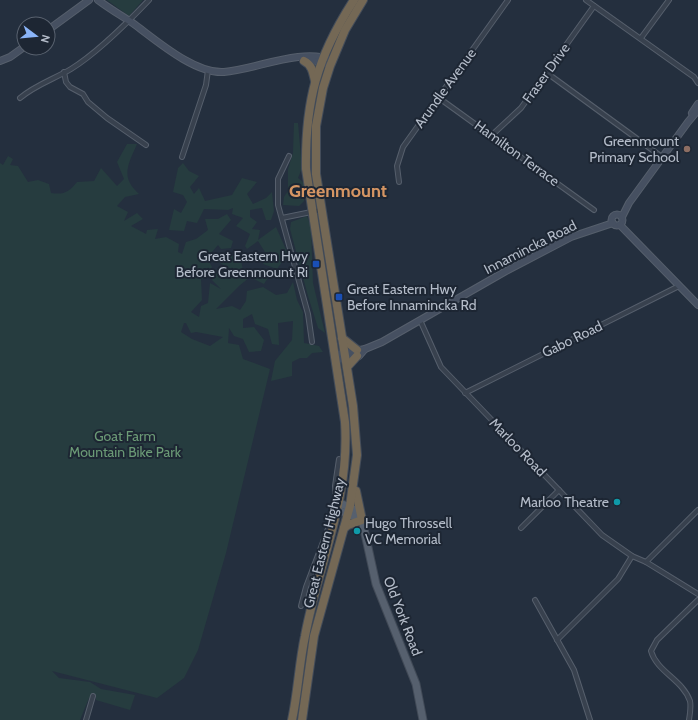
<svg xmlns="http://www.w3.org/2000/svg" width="698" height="720" font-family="Cabin,sans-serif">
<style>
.green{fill:#263c3f;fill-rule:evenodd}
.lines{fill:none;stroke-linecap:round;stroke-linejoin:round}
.street-casing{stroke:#565f6c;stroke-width:6}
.secondary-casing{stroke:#565f6c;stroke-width:8}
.primary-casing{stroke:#414a57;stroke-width:9}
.highway-casing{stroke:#434c59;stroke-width:10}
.street{stroke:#38414e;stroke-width:4}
.secondary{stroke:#465061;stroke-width:6}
.primary{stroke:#56606e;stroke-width:7}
.highway{stroke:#746855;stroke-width:8}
.education-dot{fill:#8d6e63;stroke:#1d2633;stroke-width:1.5}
.transit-dot{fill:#1a4fb4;stroke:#1d2633;stroke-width:1.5}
.culture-dot{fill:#0f9aa8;stroke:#1d2633;stroke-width:1.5}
.labels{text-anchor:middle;stroke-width:4;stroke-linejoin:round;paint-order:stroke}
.street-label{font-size:14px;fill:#b4bcc9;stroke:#1d2633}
.poi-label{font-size:14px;fill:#b4bcc9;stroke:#1d2633;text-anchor:end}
.park-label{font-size:14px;fill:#6b9a76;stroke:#1d2633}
.district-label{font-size:18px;font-weight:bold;fill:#d59563;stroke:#1d2633}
</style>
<rect width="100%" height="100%" fill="#242f3e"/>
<g class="green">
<path d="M 107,0 L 143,0 L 129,16 Z"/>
<path d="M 294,123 L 298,123 L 302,168 L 298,178 L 304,183 L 304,201 L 299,206 L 283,205 L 284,197 L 288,191 L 288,169 L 293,153 Z"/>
<path d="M 127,144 L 137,144 C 128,165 120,177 139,194 L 125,197 L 117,206 L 128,212 L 124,221 L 137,213 L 143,219 L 131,226 L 146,234 L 147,230 L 158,229 L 155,239 L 166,237 L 179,244 L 178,252 L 182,254 L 186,242 L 196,239 L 208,230 L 205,219 L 218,219 L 227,214 L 231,220 L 219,234 L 233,241 L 231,248 L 221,249 L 218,245 L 207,258 L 212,267 L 206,279 L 201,279 L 202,300 L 191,312 L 199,317 L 201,306 L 208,303 L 210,283 L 221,289 L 212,280 L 216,273 L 231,269 L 218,262 L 218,254 L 240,256 L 243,270 L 265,271 L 269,276 L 264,284 L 250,277 L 239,286 L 216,309 L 232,306 L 240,310 L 246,301 L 247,291 L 263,287 L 276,295 L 287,293 L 293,282 L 297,300 L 303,312 L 304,343 L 319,346 L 323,352 L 312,353 L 307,358 L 300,358 L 292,362 L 292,376 L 271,381 L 275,361 L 292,340 L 293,321 L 278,323 L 279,345 L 272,344 L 268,329 L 255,324 L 252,314 L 243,319 L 243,328 L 254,327 L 264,340 L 261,351 L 249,352 L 243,339 L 234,336 L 229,328 L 228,343 L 239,345 L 243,359 L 270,369 L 226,553 L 198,650 L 184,678 L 157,698 L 52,671 L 59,678 L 90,682 L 101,689 L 135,695 L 130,710 L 96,700 L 95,694 L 89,698 L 80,720 L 0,720 L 0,163 L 3,165 L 8,156 L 13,159 L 10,165 L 18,166 L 28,182 L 38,180 L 49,184 L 51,193 C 64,195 69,192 77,182 L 94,181 L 101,168 L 117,186 L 124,179 L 117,162 ZM 184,323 L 186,323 L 191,333 L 196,332 L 223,337 L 210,346 L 192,339 L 181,332 Z"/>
<path d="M 183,163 L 189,171 L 199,176 L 190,187 L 194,194 L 199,188 L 205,201 L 232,195 L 242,178 L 257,182 L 247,194 L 253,204 L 266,198 L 272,192 L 274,211 L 271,220 L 266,220 L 262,208 L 250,210 L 250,217 L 257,222 L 252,229 L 260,230 L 258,240 L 276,227 L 288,254 L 277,269 L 263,264 L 265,252 L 258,241 L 247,249 L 245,246 L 250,234 L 236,226 L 243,218 L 232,214 L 233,208 L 228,210 L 204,209 L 197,223 L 187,221 L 184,231 L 169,230 L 174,209 L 181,213 L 187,202 L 183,195 L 173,192 L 178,168 Z"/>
<path d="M 307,216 L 311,227 L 313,283 L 325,333 L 318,328 L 308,296 L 290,229 L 291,222 Z"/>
</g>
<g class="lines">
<g class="street-casing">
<g id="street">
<path d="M 586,0 L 694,77 L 698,83"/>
<path d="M 641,38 L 669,0"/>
<path d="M 64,72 L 66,82 L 70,87 L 83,94 L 88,102 L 107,118 L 146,145"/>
<path d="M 547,73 L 662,157"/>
<path d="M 20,98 C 35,85 54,79 71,69 C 97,53 128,22 149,0"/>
<path d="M 439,98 L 594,210"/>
<path d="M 492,135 L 521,108 L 594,6"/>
<path d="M 289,156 L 278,179 L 278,205 L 308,314 L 312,342"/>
<path d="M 182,157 L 206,85 L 208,70"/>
<path d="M 399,182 L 397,166 L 403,147 L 508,0"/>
<path d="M 282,218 L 321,210"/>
<path d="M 420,320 L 441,367 L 602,535 L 632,556 L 646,562 L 698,594"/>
<path d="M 465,393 L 679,286"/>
<path d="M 336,499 L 335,486 L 339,459"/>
<path d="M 521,528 L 559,490"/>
<path d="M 646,562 L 698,510"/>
<path d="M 535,600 L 574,670 L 590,720"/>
<path d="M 301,606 L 306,587 L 329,526"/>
<path d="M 557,640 L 618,579 L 632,556"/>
<path d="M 86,720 L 93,696"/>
<path d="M 689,720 C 690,714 691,706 690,701 C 683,680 657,672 651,651 L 657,640 L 698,600"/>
</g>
</g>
<g class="secondary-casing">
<g id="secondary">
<path d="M 98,0 C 110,9 122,16 134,24 C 157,41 195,74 224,72 C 257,69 301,48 332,60"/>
<path d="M 48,30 L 89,0"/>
<path d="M 0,61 L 10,57 L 24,47"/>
<path d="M 304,61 L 315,61 L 330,66"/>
<path d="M 692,113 L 698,104"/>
<circle cx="617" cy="220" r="5.5"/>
<path d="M 622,217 L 629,203 L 688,122 L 698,110"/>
<path d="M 620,225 L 698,305"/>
<path d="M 334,355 L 365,349 L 382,342 L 506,271 L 571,237 L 613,223"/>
<path d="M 335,360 L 359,356 L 365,349"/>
</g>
</g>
<g class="primary-casing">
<g id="primary">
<path d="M 340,503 L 357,511 L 362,520 L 376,584 L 416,684 L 423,720"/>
<path d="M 338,510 L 362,520"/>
</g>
</g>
<g class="highway-casing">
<g id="highway">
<path d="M 304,61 C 312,65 313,72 315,81"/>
<path d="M 342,338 L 357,350"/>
<path d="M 347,367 L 357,356"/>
<path d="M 344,528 L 348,525 L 362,520 L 356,491"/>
<path d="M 292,720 C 298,692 299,664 305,636 C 319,561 350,500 345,422 L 306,169 C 305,101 317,57 354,0"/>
<path d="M 302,720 L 314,636 L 350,506 L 357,455 L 353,406 L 316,174 L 316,126 L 323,88 L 330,66 L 345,30 L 363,0"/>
</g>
</g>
<use href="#street" class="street"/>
<use href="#secondary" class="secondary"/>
<use href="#primary" class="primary"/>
<use href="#highway" class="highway"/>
</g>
<circle class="education-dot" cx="687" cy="149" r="4"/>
<g class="transit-dot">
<rect x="312" y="260" width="8" height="8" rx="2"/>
<rect x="335" y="293" width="8" height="8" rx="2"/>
</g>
<g class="culture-dot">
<circle cx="617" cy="502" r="4"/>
<circle cx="357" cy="531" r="4"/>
</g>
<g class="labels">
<g class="street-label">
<text transform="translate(546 73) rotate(-54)" y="5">Fraser Drive</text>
<text transform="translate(445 88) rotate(-54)" y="5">Arundle Avenue</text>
<text transform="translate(517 153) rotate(36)" y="5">Hamilton Terrace</text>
<text transform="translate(530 247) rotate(-27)" y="5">Innamincka Road</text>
<text transform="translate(572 339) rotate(-26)" y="5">Gabo Road</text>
<text transform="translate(518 447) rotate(46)" y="5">Marloo Road</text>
<text transform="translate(324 543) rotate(-76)" y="5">Great Eastern Highway</text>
<text transform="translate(403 616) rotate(69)" y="5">Old York Road</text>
</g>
<g class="poi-label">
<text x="679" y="146">Greenmount<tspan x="679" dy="16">Primary School</tspan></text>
<text x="308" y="261">Great Eastern Hwy<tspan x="308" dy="16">Before Greenmount Ri</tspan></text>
<text x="347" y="294" text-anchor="start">Great Eastern Hwy<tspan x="347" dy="16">Before Innamincka Rd</tspan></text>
<text x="609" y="507">Marloo Theatre</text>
<text x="365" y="528" text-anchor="start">Hugo Throssell<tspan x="365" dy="16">VC Memorial</tspan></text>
</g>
<g class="park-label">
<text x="125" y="441">Goat Farm<tspan x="125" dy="16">Mountain Bike Park</tspan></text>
</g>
<g class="district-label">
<text x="338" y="197">Greenmount</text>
</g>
</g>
<g transform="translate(36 36) rotate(106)"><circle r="19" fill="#1d2633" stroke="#59626f"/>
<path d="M0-3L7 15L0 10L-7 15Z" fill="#8ab4f8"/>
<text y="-6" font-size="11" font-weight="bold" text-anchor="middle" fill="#b4bcc9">N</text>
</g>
</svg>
